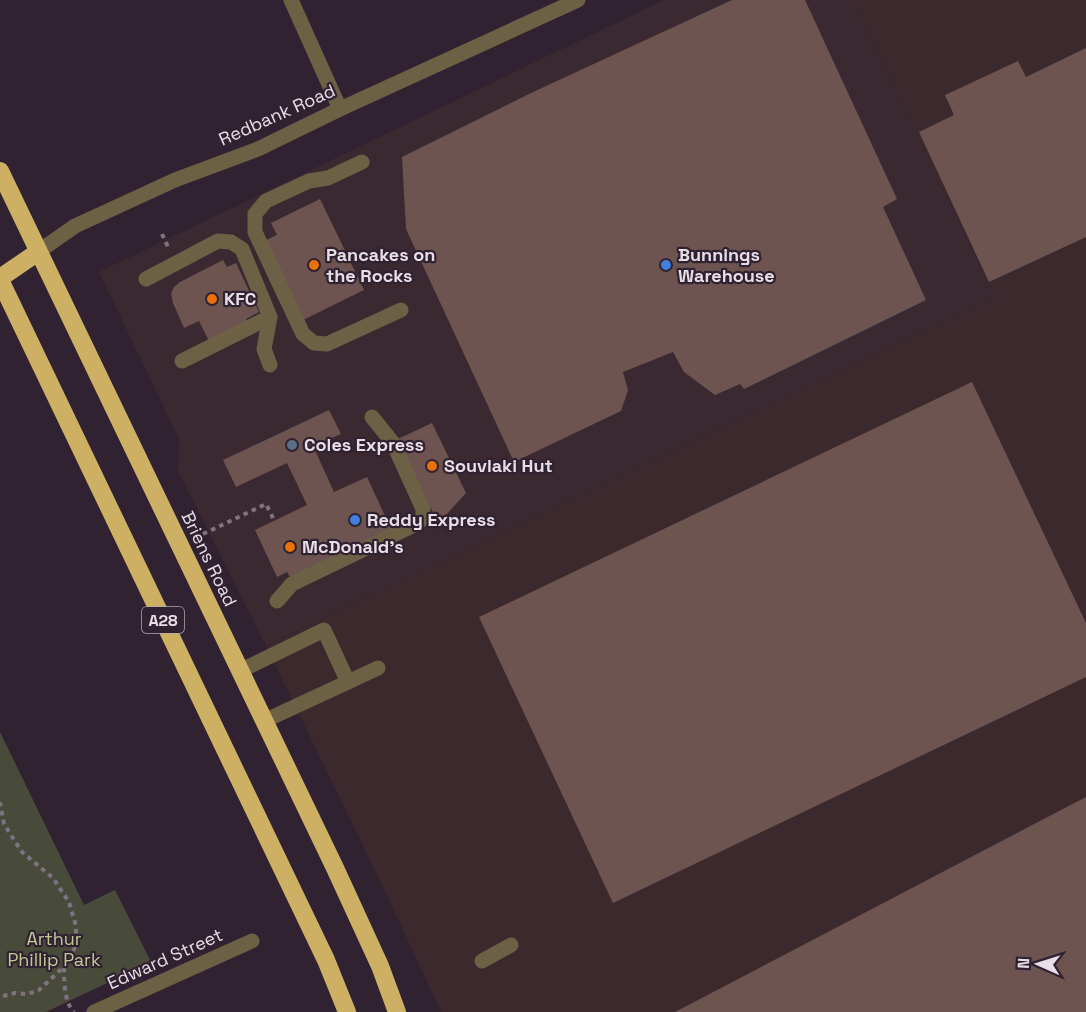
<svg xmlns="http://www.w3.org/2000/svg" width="1086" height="1012" font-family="'Space Grotesk',sans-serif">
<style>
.commercial{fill:#3b2932}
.industrial{fill:#3c292e}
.green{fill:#484b3a}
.building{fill:#6d5451}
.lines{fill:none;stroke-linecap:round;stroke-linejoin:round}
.path{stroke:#807380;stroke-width:4;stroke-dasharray:4.5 4.5;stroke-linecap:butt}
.minor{stroke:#6d6145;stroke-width:15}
.highway{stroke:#ceb065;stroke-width:18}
.food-dot{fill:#e8710a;stroke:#312231;stroke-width:2}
.shop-dot{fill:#3f7fe0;stroke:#312231;stroke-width:2}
.service-dot{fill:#5c6f8a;stroke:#312231;stroke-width:2}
.labels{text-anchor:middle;stroke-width:4.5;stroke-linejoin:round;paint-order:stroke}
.shield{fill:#312231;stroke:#b1a6b0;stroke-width:1.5}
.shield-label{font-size:16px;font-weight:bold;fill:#e8dee7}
.street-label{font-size:18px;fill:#e8dee7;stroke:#312231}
.poi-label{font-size:18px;font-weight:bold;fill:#e8dee7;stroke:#312231;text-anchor:start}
.park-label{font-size:18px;fill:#c1ca96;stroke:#312231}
</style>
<rect width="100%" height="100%" fill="#312231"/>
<path class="commercial" d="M 664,0 L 853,0 L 995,297 L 266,646 L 178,471 L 179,439 L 99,272 Z"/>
<path class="industrial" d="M 853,0 L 1086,0 L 1086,1012 L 441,1012 L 384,889 L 266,646 L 995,297 Z"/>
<path class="green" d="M 0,732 L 84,905 L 115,890 L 151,962 L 46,1012 L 0,1012 Z"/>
<g class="building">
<path d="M 732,0 L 805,0 L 897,199 L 883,207 L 926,300 L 744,389 L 740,384 L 715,395 L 684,372 L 673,352 L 623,372 L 628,390 L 621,411 L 514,462 L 406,229 L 402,157 L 531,93 Z"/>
<path d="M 1086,48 L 1086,237 L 989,282 L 919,132 L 954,115 L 945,95 L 1018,61 L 1026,77 Z"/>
<path d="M 320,199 L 364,290 L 303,320 L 264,241 L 277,235 L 271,223 Z"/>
<path d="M 223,260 L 227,267 L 236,263 L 259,312 L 246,319 L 247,322 L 209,341 L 199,321 L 184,328 L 173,303 L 171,294 L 174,287 L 180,282 Z"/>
<path d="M 972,382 L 1086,623 L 1086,677 L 613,903 L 479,617 Z"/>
<path d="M 329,410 L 341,434 L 313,446 L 334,492 L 367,477 L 392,531 L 291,579 L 287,572 L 277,577 L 255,530 L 307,505 L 287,463 L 236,487 L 223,460 Z"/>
<path d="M 432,423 L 466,493 L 445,516 L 436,519 L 398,439 Z"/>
<path d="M 1086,797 L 1086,1012 L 675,1012 Z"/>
</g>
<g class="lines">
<g class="path">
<path d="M 162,234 L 168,247"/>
<path d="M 203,534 L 266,504 L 274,520"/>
<path d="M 0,802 L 4,824 L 22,852 L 53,878 L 69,902 L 76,926 L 76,944 L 69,962 L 38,991 L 26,994 L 15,993 L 0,997"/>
<path d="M 64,968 C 64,981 64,1002 74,1012"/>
</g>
<g class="minor">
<path d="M 291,0 L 340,109"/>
<path d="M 362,162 L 328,178 L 309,181 L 266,201 L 255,214 L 255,232 L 303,334 L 314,343 L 327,344 L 401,310"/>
<path d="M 38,252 L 75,226 L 175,180 L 258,149 L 340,109 L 578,0"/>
<path d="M 146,279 L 218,241 L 231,242 L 242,249 L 270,317 L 182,361"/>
<path d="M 270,365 L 264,349 L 270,317"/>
<path d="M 277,601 L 292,584 L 416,524 L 423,518 L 423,509 L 393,443 L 372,417"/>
<path d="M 240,671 L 324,630 L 348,682 L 378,668"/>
<path d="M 264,721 L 348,682"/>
<path d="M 482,961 L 511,945"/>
<path d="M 94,1012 L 252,941"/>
</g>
<g class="highway">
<path d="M 0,171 L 335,868 L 380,966 L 397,1012"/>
<path d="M 0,278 L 38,252"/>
<path d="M 0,280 L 326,960 L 347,1012"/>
</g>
</g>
<g class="food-dot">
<circle cx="314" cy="265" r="6"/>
<circle cx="212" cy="299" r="6"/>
<circle cx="432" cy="466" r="6"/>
<circle cx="290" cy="547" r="6"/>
</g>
<g class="shop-dot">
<circle cx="666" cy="265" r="6"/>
<circle cx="355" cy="520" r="6"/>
</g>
<circle class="service-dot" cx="292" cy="445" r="6"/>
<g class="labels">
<rect class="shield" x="142" y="607" width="42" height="26" rx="4.5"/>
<g class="shield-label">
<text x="163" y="626">A28</text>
</g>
<g class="street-label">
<text transform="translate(277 115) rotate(-24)" y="6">Redbank Road</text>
<text transform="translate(209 559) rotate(64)" y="6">Briens Road</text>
<text transform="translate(165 959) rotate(-24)" y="6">Edward Street</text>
</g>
<g class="poi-label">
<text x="326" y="261">Pancakes on<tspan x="326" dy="21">the Rocks</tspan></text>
<text x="678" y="261">Bunnings<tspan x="678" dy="21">Warehouse</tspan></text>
<text x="224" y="305">KFC</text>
<text x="304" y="451">Coles Express</text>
<text x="444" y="472">Souvlaki Hut</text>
<text x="367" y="526">Reddy Express</text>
<text x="302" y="553">McDonald's</text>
</g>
<g class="park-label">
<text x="54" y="945">Arthur<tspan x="54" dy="21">Phillip Park</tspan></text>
</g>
</g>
<g transform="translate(1038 964) rotate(273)" stroke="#312231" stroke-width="4.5" paint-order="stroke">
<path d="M0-4.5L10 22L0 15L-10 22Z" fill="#e8dee7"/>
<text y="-9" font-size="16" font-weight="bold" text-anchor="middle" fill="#e8dee7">N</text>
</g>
</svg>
